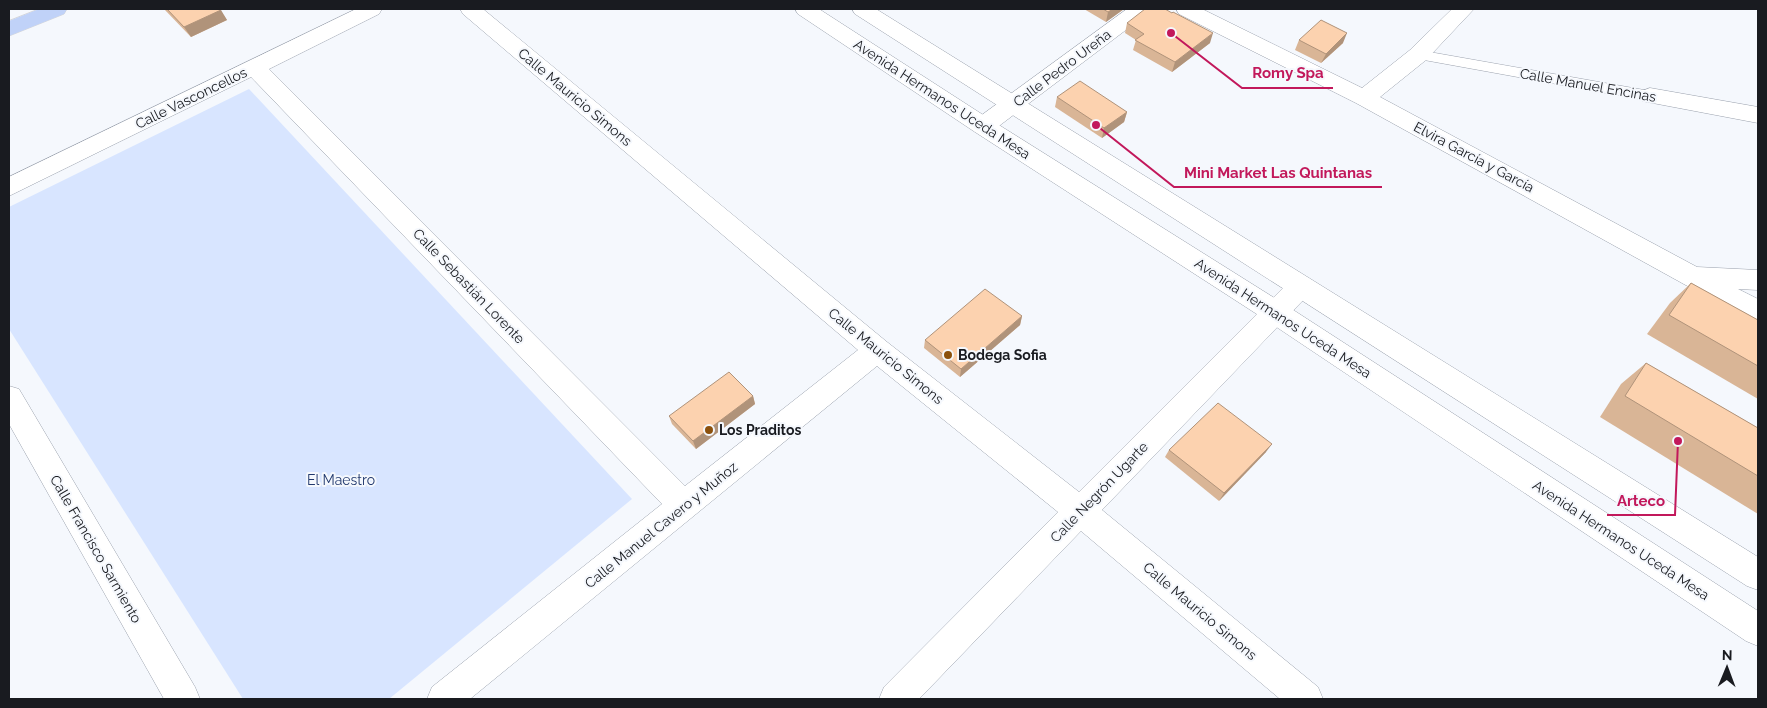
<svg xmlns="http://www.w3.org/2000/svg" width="1767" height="708" font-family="Raleway,sans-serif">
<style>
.green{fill:#d8e5ff}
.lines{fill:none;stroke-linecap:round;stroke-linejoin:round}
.lane-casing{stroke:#9aa1ad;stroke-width:1}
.street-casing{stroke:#9aa1ad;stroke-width:1}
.secondary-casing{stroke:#9aa1ad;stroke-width:1}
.primary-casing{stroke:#d6d6d7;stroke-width:1}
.lane{fill:#fff;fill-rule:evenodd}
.street{fill:#fff;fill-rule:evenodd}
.secondary{fill:#fff;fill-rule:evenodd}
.primary{fill:#c0d2f8;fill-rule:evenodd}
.wall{fill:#d9b596}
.shaded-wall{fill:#b0937a}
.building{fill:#fcd2af;stroke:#b0937a}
.poi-dot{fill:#8c510d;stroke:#f5f8fd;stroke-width:2}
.labels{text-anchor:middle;stroke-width:4;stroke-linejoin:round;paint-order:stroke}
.street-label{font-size:14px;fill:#191b20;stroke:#f5f8fd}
.poi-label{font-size:14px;font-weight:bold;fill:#191b20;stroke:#f5f8fd;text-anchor:start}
.park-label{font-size:14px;fill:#22396e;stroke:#f5f8fd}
.leader{fill:none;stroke:#c2185b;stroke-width:2}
.callout-dot{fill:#c2185b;stroke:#f5f8fd;stroke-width:2}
.callout-label{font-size:15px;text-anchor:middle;font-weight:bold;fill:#c2185b;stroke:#f5f8fd;stroke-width:4;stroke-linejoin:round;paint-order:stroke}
</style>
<rect width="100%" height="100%" fill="#f5f8fd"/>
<path class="green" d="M 249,89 L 632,499 L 389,699 L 243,699 L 9,329 L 9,207 Z"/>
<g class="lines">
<g class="lane-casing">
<path id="lane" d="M 1418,50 L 1650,91 L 1655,92 L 1658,96 L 1655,100 L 1650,101 L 1413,58 L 1411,55 Z"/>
</g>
<g class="street-casing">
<g id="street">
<path d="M 356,9 L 382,9 L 379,14 L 269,69 L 685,486 L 858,350 L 463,14 L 460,9 L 483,9 L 887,342 L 1079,492 L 1292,279 L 1301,276 L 1310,279 L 1314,286 L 1310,293 L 1102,510 L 1318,687 L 1323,699 L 1280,699 L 1081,531 L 919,699 L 879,699 L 884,687 L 1058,512 L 877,366 L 470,699 L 427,699 L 432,687 L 662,504 L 251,77 L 9,196 L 9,177 Z"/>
<path d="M 1127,9 L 1150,9 L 1147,14 L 991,132 L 983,134 L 975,132 L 971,126 L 975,120 Z"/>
<path d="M 1176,9 L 1202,9 L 1362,88 L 1410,50 L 1452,9 L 1474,9 L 1426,60 L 1380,97 L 1697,267 L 1758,270 L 1758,290 L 1738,289 L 1758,299 L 1758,323 L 1749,320 L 1356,103 L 1179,14 Z"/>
<path d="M 1650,88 L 1758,107 L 1758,123 L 1642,101 L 1639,96 L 1642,91 Z"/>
<path d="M 9,386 L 19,389 L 195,687 L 200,699 L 164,699 L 9,424 Z"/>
</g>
</g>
<g class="secondary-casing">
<g id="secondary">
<path d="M 795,9 L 819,9 L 991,120 L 1284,304 L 1758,611 L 1758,646 L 1746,641 L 1266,320 L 975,132 L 798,14 Z"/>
<path d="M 852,9 L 876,9 L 1758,557 L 1758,590 L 1747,586 L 855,14 Z"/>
</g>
</g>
<g class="primary-casing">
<path id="primary" d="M 39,9 L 67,9 L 64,14 L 9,36 L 9,21 Z"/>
</g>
<use href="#lane" class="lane"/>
<use href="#street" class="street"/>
<use href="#secondary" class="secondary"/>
<use href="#primary" class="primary"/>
</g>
<g class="wall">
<path d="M 164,9 L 219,9 L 227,20 L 191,37 Z"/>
<path d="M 1084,9 L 1124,9 L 1106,22 Z"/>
<path d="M 1172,13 L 1210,43 L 1172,72 L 1133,50 L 1136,40 L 1125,33 L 1127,23 Z"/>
<path d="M 1299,40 L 1343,43 L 1321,63 L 1295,50 Z"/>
<path d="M 1057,97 L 1127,112 L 1124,122 L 1102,138 L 1055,107 Z"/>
<path d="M 1691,283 L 1758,320 L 1758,399 L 1647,334 L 1670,303 Z"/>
<path d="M 1022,316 L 1020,325 L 960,377 L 924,348 L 925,340 Z"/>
<path d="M 1646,363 L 1758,428 L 1758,514 L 1600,417 L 1621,384 Z"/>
<path d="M 753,396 L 755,404 L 696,449 L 672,424 L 669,416 Z"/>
<path d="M 1169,450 L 1266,452 L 1219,501 L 1165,457 Z"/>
</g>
<g class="shaded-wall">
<path d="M 1113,9 L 1124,9 L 1106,22 L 1108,12 Z"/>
<path d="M 221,10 L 227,20 L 191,37 L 184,27 Z"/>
<path d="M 1213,33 L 1210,43 L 1172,72 L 1175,62 Z"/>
<path d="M 1347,33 L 1343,43 L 1321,63 L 1326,54 Z"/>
<path d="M 1127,112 L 1124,122 L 1102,138 L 1104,128 Z"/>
<path d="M 1022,316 L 1020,325 L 960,377 L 961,369 Z"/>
<path d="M 753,396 L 755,404 L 696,449 L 693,441 Z"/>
<path d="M 1272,444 L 1266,452 L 1219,501 L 1224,493 Z"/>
</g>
<g class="building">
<path d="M 167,9 L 219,9 L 221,10 L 184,27 Z"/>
<path d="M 1103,9 L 1113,9 L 1108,12 Z"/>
<path d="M 1145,9 L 1165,9 L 1172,13 L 1173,12 L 1213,33 L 1175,62 L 1135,40 L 1144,34 L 1127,23 Z"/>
<path d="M 1321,20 L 1347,33 L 1326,54 L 1299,40 Z"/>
<path d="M 1080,81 L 1127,112 L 1104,128 L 1057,97 Z"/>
<path d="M 1691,283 L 1758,320 L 1758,366 L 1669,315 Z"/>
<path d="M 985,289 L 1022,316 L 961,369 L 925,340 Z"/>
<path d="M 1646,363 L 1758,428 L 1758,476 L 1625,396 Z"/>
<path d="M 729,372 L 753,396 L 693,441 L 669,416 Z"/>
<path d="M 1218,403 L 1272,444 L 1224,493 L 1169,450 Z"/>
</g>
<g class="poi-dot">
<circle cx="948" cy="355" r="5"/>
<circle cx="709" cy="430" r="5"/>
</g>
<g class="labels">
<g class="street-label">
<text transform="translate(1062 68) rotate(-37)" y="5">Calle Pedro Ureña</text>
<text transform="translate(1588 85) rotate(10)" y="5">Calle Manuel Encinas</text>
<text transform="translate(575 97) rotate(40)" y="5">Calle Mauricio Simons</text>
<text transform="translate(191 98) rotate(-26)" y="5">Calle Vasconcellos</text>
<text transform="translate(942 99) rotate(33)" y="5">Avenida Hermanos Uceda Mesa</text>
<text transform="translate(1474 157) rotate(28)" y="5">Elvira García y García</text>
<text transform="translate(469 286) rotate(46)" y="5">Calle Sebastián Lorente</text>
<text transform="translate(1283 318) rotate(33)" y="5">Avenida Hermanos Uceda Mesa</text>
<text transform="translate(886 356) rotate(39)" y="5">Calle Mauricio Simons</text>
<text transform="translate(1099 492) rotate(-46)" y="5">Calle Negrón Ugarte</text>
<text transform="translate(661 525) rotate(-39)" y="5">Calle Manuel Cavero y Muñoz</text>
<text transform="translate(1621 540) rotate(33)" y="5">Avenida Hermanos Uceda Mesa</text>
<text transform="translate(96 549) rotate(60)" y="5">Calle Francisco Sarmiento</text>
<text transform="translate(1200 611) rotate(40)" y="5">Calle Mauricio Simons</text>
</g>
<g class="poi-label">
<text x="958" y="360">Bodega Sofia</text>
<text x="719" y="435">Los Praditos</text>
</g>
<g class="park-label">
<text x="341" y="485">El Maestro</text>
</g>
</g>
<path class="leader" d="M1171 33L1242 88H1333M1096 125L1174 187H1382M1678 441L1675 515H1607"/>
<g class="callout-dot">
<circle cx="1171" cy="33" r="5"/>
<circle cx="1096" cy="125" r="5"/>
<circle cx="1678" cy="441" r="5"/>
</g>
<g class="callout-label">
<text x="1288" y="78">Romy Spa</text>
<text x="1278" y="178">Mini Market Las Quintanas</text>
<text x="1641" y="506">Arteco</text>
</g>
<rect width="1767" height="708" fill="none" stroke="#191b20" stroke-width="20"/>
<g transform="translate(1727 668) rotate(1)" stroke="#f5f8fd" stroke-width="4" paint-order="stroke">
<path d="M0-4L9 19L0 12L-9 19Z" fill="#191b20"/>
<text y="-8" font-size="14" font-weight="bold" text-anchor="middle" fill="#191b20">N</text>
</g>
</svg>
